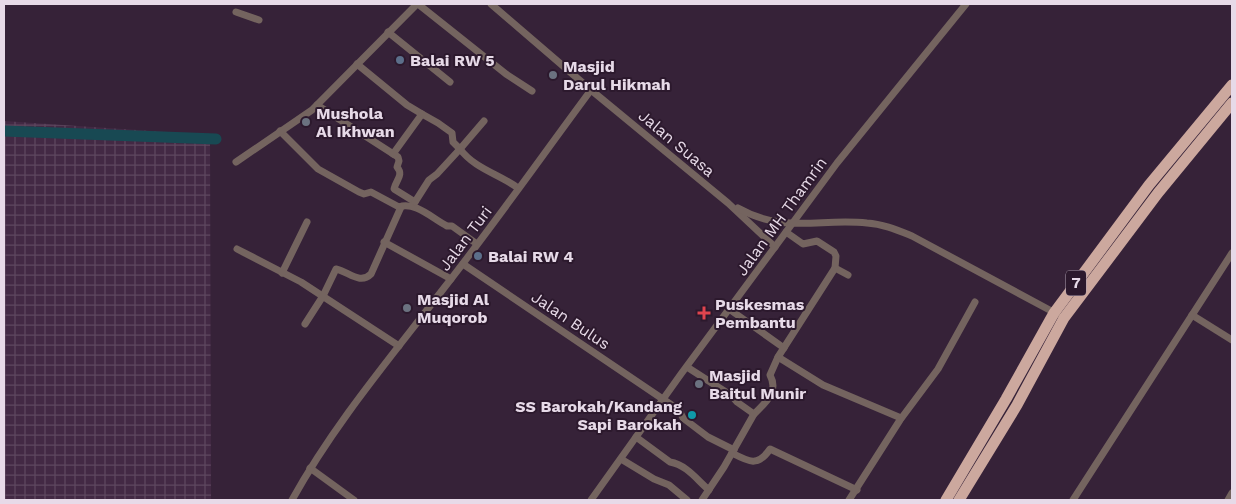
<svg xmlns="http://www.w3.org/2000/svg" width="1236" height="504" font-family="'Work Sans',sans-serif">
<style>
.industrial{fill:url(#industrial-grid)}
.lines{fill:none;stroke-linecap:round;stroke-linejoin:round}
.river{stroke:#184953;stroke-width:11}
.minor{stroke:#74645f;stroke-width:7}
.trunk{stroke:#cca89e;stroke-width:11}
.service-dot{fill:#5c6f8a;stroke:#2c192d;stroke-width:2}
.worship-dot{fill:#6b7280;stroke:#2c192d;stroke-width:2}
.health-dot{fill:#e0444e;stroke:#2c192d;stroke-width:2}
.culture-dot{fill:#0f9aa8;stroke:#2c192d;stroke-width:2}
.labels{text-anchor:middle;stroke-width:4;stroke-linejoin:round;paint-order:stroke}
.shield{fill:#2c192d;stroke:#afa0b0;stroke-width:1}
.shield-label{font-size:15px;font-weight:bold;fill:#e7dae8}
.poi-label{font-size:16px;font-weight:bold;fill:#e7dae8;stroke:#2c192d;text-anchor:start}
.street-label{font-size:16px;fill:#e7dae8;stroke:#2c192d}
</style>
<defs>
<pattern id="industrial-grid" width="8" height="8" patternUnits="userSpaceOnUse" patternTransform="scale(1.25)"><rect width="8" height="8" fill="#432944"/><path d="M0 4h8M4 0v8" fill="none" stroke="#5e475f"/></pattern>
</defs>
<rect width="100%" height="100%" fill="#362238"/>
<path class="industrial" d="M 4,121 L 210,135 L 211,500 L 4,500 Z"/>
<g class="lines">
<path class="river" d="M 4,131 L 216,139"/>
<g class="minor">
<path d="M 418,4 L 506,74 L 532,91"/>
<path d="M 491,4 L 591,90 L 728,203 L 775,247"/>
<path d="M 236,12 L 259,20"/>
<path d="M 388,32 L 450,82"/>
<path d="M 357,64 L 407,105 L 422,114 L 393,154"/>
<path d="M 317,105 L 398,157 L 399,161 L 397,167 C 404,175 396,180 394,189 L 415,202 L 412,206"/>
<path d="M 422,114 L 438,123 L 452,133 L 453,142 L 460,149 L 484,121"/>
<path d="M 280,131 L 318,169 L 359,192 L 364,194 L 371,192 L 399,207 C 415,201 433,219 447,226 L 452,226 L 477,244"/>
<path d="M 236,162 L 312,110 L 417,4"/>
<path d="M 415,202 L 429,180 L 437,174 L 460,149 C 475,169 499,174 518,188"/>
<path d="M 738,208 C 784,234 819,218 867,223 C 883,224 897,230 912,236 L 1057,314"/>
<path d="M 384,242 L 451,279"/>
<path d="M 237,249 L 301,282 L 399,346"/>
<path d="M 463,264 L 679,410 L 683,418 L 708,437 L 734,450"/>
<path d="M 835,268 L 848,275"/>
<path d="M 282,273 L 307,222"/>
<path d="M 729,309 L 784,348"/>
<path d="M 1192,315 L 1232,340"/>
<path d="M 305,324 L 323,296 L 336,269 C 349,272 360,285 371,274 L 401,207"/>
<path d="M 778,357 L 823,385 L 901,418"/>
<path d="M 687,367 L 732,396 L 737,402 L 754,414 C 766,402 779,392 770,375 L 778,357 L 835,268 L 836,256 L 834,252 L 817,241 L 803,244 L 786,232"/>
<path d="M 636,437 L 670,462 C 687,465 697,480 709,490"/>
<path d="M 732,453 C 749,462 758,467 770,449 L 857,490"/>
<path d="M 621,459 L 654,479 L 669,485 L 687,500"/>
<path d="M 310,468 L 354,500"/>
<path d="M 292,500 C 334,424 391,357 444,288 C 495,223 542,156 591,90"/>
<path d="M 591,500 L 681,374 L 837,163 L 966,4"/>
<path d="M 702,500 L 724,467 L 754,414"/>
<path d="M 849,500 L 900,420 L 938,369 L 975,302"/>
<path d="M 1073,500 L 1232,253"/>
<path d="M 1228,500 L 1232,493"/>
</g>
<g class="trunk">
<path d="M 946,500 L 1006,399 L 1054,313 L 1149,185 L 1232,85"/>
<path d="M 959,500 L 1017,405 L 1064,318 L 1158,193 L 1232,103"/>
</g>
</g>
<g class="service-dot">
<circle cx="400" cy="60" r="5"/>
<circle cx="478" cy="256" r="5"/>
</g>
<g class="worship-dot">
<circle cx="553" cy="75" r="5"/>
<circle cx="306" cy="122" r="5"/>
<circle cx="407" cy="308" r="5"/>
<circle cx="699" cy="384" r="5"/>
</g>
<path class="health-dot" d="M701.5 305.5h5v5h5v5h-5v5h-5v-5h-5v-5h5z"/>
<circle class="culture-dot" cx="692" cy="415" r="5"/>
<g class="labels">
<rect class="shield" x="1066" y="270.5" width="20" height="25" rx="4"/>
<g class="shield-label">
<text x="1076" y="288">7</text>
</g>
<g class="poi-label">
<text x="410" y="66">Balai RW 5</text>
<text x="563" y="72">Masjid<tspan x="563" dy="18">Darul Hikmah</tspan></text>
<text x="316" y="119">Mushola<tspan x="316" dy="18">Al Ikhwan</tspan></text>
<text x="488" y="262">Balai RW 4</text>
<text x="417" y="305">Masjid Al<tspan x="417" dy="18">Muqorob</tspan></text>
<text x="715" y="310">Puskesmas<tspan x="715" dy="18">Pembantu</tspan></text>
<text x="709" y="381">Masjid<tspan x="709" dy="18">Baitul Munir</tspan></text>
<text x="682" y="412" text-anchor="end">SS Barokah/Kandang<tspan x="682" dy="18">Sapi Barokah</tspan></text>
</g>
<g class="street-label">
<text transform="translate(677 143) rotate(40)" y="6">Jalan Suasa</text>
<text transform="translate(781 216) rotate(-54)" y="6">Jalan MH Thamrin</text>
<text transform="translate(465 238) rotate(-53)" y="6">Jalan Turi</text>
<text transform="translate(571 320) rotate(34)" y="6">Jalan Bulus</text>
</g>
</g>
<rect width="1236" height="504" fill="none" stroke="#e7dae8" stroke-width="10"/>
</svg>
